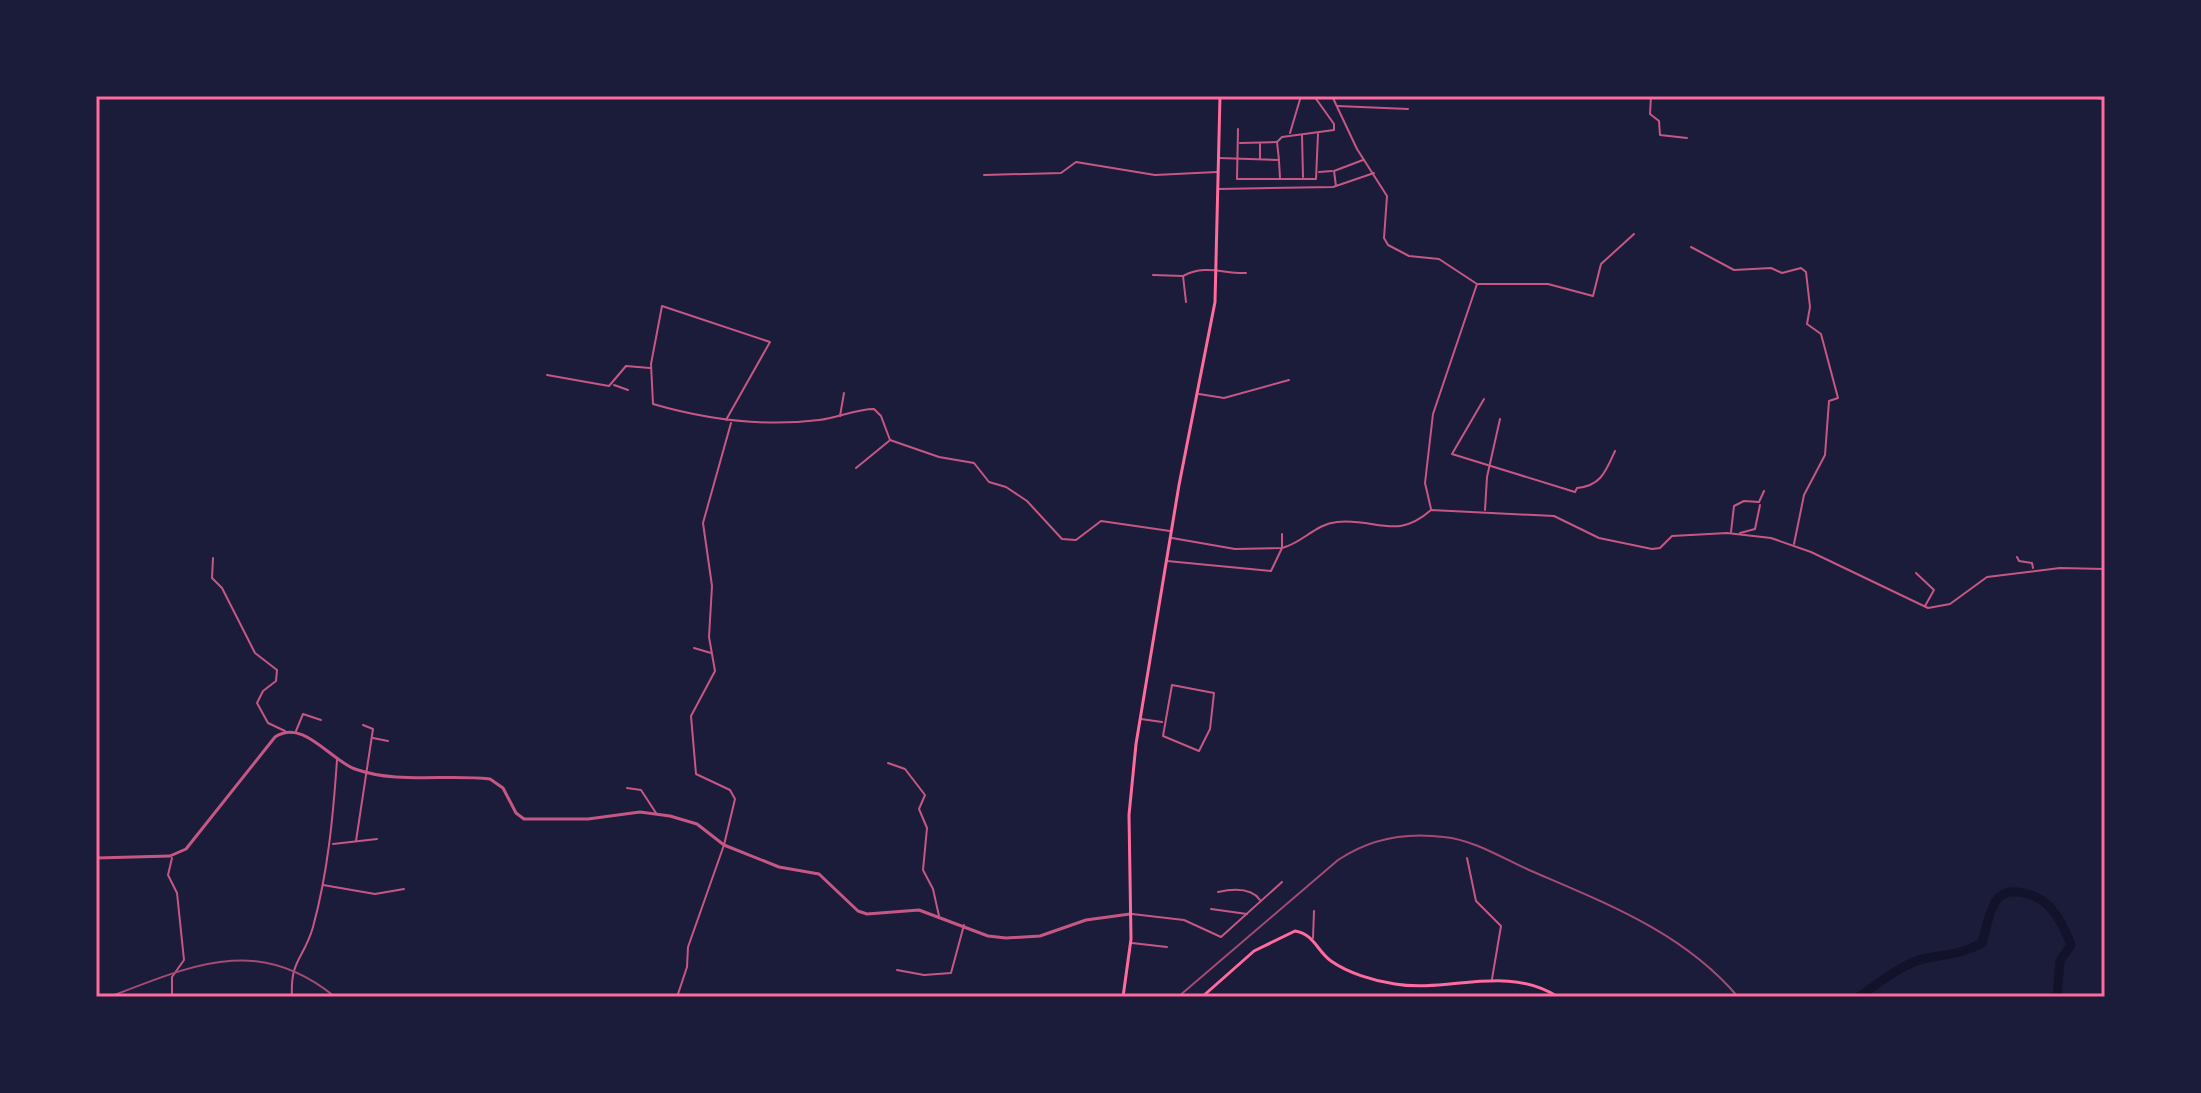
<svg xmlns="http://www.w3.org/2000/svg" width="2201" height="1093" font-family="Figtree,sans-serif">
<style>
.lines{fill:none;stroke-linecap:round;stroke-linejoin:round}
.river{stroke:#12122b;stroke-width:9}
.minor{stroke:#c65784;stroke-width:2}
.tertiary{stroke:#c65784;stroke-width:3}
.secondary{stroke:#ff6b9d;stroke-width:3}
.primary{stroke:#ff6b9d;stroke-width:3}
.rail{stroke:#a44b75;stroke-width:2}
.neatline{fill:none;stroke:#ff6b9d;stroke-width:3}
</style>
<rect width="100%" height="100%" fill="#1b1b3a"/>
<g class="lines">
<path class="river" d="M 1859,997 C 1878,984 1904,962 1927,958 C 1948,954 1962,954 1982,943 C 1986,930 1988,913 1996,901 C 2001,894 2009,891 2017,892 C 2048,894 2061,919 2071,945 L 2060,961 L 2057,997"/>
<g class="minor">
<path d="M 1332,96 L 1357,149 L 1387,196 L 1384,238 L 1388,245 L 1409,256 L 1439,259 L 1477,284 L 1433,414 L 1425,483 L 1431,509"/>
<path d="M 1651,96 L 1650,114 L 1659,121 L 1660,135 L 1687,138"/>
<path d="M 2078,96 L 2105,99"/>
<path d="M 1337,106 L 1408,109"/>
<path d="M 1238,129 L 1237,179 L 1316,179 L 1318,134"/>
<path d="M 1290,133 L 1301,96"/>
<path d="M 1302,135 L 1303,177"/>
<path d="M 1240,143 L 1277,142"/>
<path d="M 1219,158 L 1279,160 L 1277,142 L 1282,137 L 1334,130 L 1334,124 L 1314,96"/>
<path d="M 1260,158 L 1260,144"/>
<path d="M 1279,161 L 1280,178"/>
<path d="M 1319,172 L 1332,171"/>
<path d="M 984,175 L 1061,173 L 1076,162 L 1155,175 L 1217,172"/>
<path d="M 1336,186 L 1334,171 L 1363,160"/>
<path d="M 1219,189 L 1333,187 L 1374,173"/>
<path d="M 1691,247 L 1734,270 L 1771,268 L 1782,273 L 1801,268 L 1806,272 L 1810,307 L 1807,324 L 1821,334 L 1838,398 L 1829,401 L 1825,455 L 1804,495 L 1794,544"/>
<path d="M 1153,275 L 1183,276"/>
<path d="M 1478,284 L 1548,284 L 1593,296 L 1601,264 L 1634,234"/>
<path d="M 1186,302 L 1183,276 C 1206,264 1223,274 1246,273"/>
<path d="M 547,375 L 609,386 L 626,366 L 650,368"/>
<path d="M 614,385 L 628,390"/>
<path d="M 1199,394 L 1224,398 L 1289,380"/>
<path d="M 1484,399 L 1452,454 L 1575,492 L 1577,488 C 1601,486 1606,471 1615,451"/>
<path d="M 840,416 L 844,393"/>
<path d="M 726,420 L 770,342 L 662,306 L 651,364 L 653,404 C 708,420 762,427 819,420 C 837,418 856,409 874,409 L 881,416 L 890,440 L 939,457 L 974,463 L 989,482 L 1006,487 L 1027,501 L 1062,539 L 1076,540 L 1101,521 L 1170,531"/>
<path d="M 856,468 L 889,441"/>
<path d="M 1485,510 L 1487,477 L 1500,419"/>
<path d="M 1731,532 L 1734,506 L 1744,501 L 1759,502 L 1764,491"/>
<path d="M 1740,533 L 1755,529 L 1760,505"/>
<path d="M 1172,538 L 1235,549 L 1282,548 L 1282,534"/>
<path d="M 2017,557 L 2019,561 L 2032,563 L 2033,568"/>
<path d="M 213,558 L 212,578 L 222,588 L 255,653 L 277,670 L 276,681 L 263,691 L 257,703 L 268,723 L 285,731"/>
<path d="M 1167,561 L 1271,571 L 1282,548 C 1303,543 1315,524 1337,522 C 1377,518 1396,541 1431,510 L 1554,516 L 1599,538 L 1652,549 L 1660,548 L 1672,536 L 1727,533 L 1771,538 L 1811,552 L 1928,608 L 1950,604 L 1987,577 L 2060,568 L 2105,569"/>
<path d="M 1916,573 L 1934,590 L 1925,606"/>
<path d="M 694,648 L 711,653"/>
<path d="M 1172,685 L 1214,693 L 1210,729 L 1199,751 L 1163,736 Z"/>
<path d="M 1141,719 L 1162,722"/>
<path d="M 296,731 L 303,714 L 321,720"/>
<path d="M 373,738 L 388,741"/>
<path d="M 888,763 L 905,769 L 925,795 L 919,809 L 927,828 L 923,870 L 933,889 L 939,916"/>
<path d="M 627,788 L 641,790 L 656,813"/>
<path d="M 356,841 L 373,729 L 363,725"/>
<path d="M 333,844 L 377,839"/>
<path d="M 1467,858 L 1476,901 L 1501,926 L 1492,979"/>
<path d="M 323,885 L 375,894 L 404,889"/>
<path d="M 1218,892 C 1232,889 1251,887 1260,900"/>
<path d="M 1211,909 L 1247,914"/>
<path d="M 1132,914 L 1184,920 L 1221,937 L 1282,882"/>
<path d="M 1313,938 L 1314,911"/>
<path d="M 1132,943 L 1167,947"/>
<path d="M 897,970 L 924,975 L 951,973 L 964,925"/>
<path d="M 172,997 L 172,977 L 184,960 L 177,893 L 168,875 L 172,858"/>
<path d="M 292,997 C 290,959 304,959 313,927 C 328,872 333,817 337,760"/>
<path d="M 677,997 L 687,967 L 688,947 L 724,845 L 735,799 L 730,790 L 696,774 L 691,716 L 715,671 L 709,637 L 712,586 L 703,523 L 731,423"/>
</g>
<path class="tertiary" d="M 96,858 L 170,856 L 186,849 L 275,737 C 303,718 330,760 355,769 C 396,784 447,774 490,779 L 503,788 L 516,813 L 524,819 L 588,819 L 640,812 L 670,816 L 697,824 L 724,845 L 779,867 L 819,874 L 858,911 L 867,914 L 919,910 L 988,936 L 1006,938 L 1040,936 L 1086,920 L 1130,914"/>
<path class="secondary" d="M 1123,997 L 1131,939 L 1129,815 L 1136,744 L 1179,485 L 1215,302 L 1220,96"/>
<path class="primary" d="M 1202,997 L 1254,951 L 1295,931 C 1314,934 1317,951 1331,961 C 1348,973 1374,981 1395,984 C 1448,993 1507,964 1558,997"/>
<g class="rail">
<path d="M 109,997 C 191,966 257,933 335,997"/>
<path d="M 1178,997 L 1338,860 C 1369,839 1406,832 1444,837 C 1474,840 1502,858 1529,870 C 1605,903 1683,932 1738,997"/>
</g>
</g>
<rect width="2201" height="1093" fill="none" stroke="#1b1b3a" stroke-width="196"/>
<rect x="98" y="98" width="2005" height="897" class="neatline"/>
</svg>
